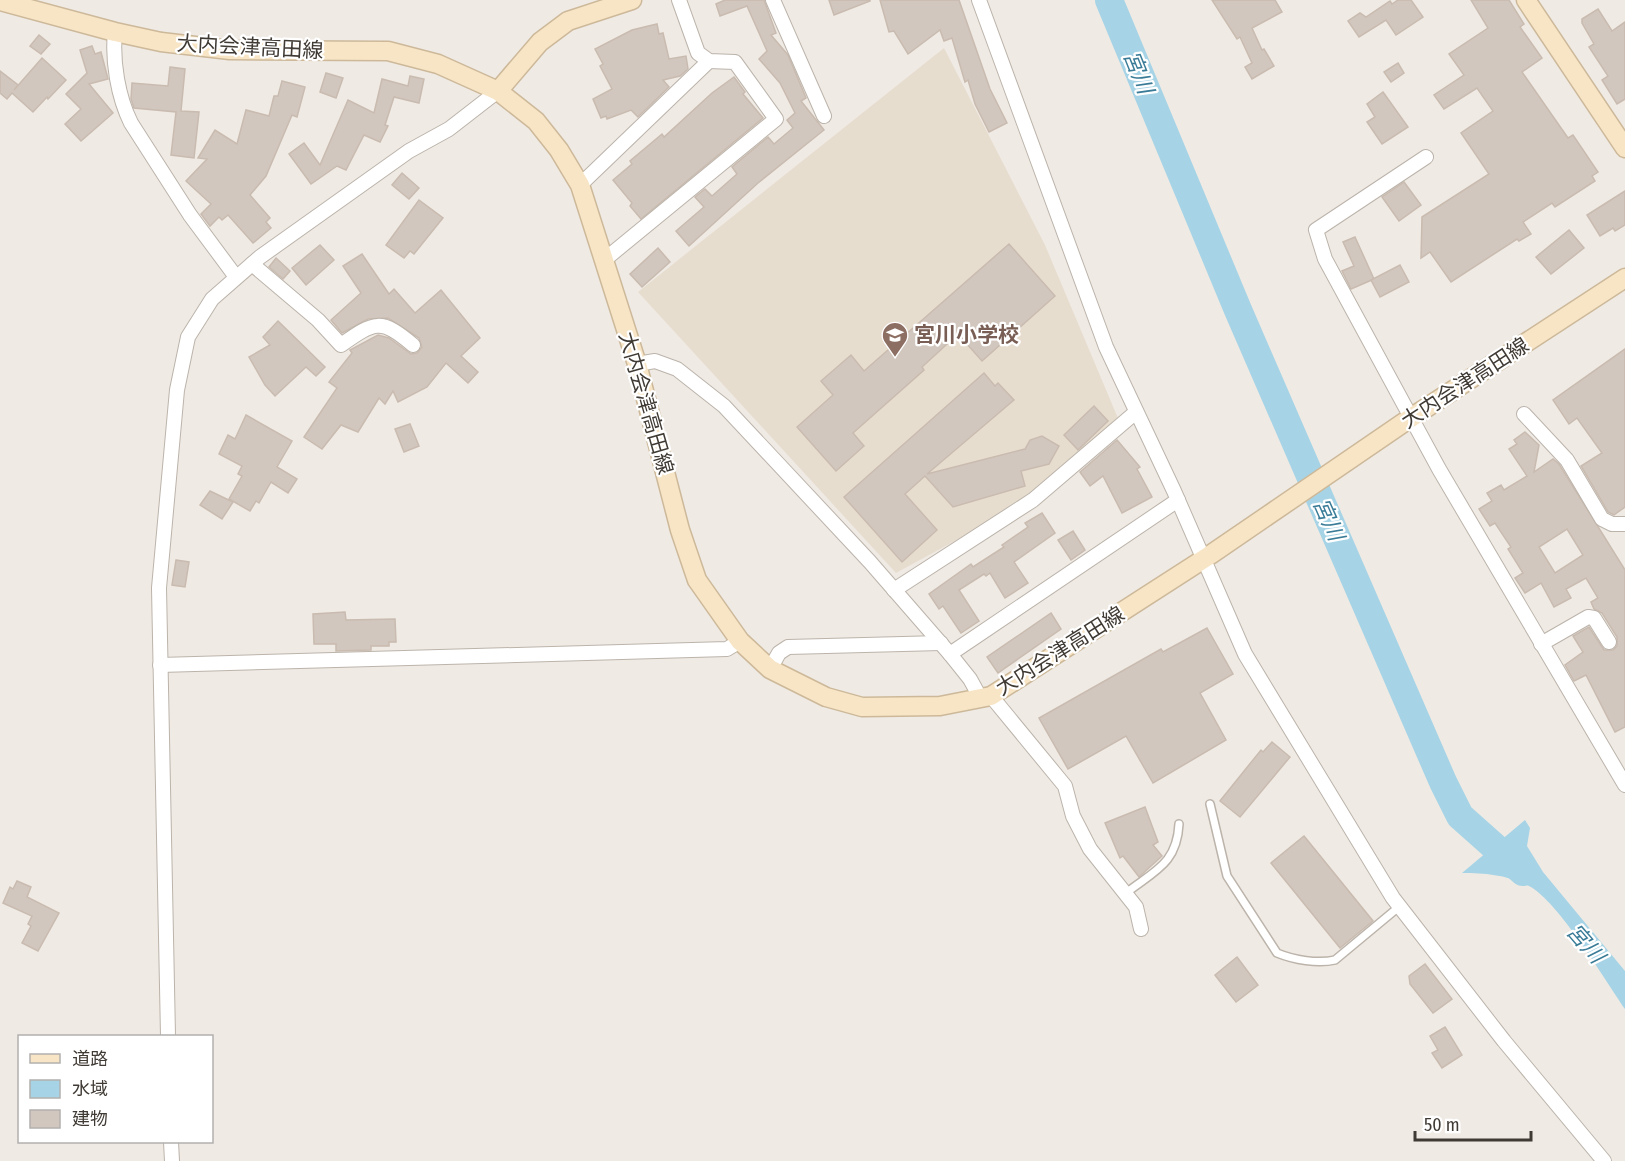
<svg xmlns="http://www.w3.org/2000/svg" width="1625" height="1161" font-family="'Fira Sans Condensed','Noto Sans JP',sans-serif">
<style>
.education{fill:#e7ddcf}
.water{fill:#a6d4e6}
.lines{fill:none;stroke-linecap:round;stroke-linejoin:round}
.river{stroke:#a6d4e6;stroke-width:28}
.building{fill:#d2c7be;stroke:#c9bbaf;stroke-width:1.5;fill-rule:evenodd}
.lane-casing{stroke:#bcb4ab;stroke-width:10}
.street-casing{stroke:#bcb4ab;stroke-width:16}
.secondary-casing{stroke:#cdb99a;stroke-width:21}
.lane{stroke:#fff;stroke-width:7}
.street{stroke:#fff;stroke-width:14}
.secondary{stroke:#f7e5c6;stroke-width:18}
.labels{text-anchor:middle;stroke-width:4.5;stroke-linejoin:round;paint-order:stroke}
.street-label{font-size:21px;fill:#403a34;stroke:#fff}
.education-label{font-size:21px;font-weight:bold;fill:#785e54;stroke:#fff;text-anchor:start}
.water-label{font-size:22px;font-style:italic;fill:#3a7c97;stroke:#fff}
</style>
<rect width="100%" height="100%" fill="#efeae4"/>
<path class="education" d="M 944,48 L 1045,245 L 1120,423 L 1032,499 L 896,573 L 638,292 Z"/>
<path class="water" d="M 1525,820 L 1530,828 L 1527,846 L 1543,872 L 1625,971 L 1625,1009 C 1605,980 1558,901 1529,886 C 1507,875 1486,873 1462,873 Z"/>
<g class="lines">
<path class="river" d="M 1109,0 L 1238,310 L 1443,782 L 1460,816 L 1523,872"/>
</g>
<g class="building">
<path d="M 725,0 L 764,0 L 776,33 L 771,35 L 788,55 L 806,98 L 801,101 L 824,130 L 758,183 L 689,246 L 676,231 L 704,207 L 695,197 L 705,189 L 712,196 L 737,174 L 732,167 L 768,137 L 774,144 L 793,128 L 787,120 L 795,113 L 780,83 L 759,59 L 767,51 L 747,6 L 720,16 L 716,4 Z"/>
<path d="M 829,0 L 870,0 L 870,1 L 834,15 Z"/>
<path d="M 880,0 L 959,0 L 990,89 L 1007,123 L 989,132 L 975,104 L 968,80 L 965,82 L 952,38 L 944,41 L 940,30 L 908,54 L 894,31 L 889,32 Z"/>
<path d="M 1212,0 L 1275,0 L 1282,12 L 1252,28 L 1262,50 L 1264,49 L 1274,66 L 1252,79 L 1245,67 L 1252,63 L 1240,37 L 1237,39 Z"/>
<path d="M 1398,0 L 1411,0 L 1423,17 L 1396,35 L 1386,20 L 1359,37 L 1348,21 L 1360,13 L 1366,17 L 1390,1 L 1392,4 Z"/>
<path d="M 1471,0 L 1509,0 L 1524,24 L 1520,27 L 1542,58 L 1522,72 L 1568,138 L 1573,135 L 1598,172 L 1592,176 L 1595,181 L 1555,207 L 1552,203 L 1523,222 L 1531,234 L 1519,241 L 1517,239 L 1451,282 L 1430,252 L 1421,258 L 1422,217 L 1489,174 L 1461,133 L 1493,111 L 1477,88 L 1444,109 L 1434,95 L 1464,75 L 1449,54 L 1488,28 Z"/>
<path d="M 1598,9 L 1612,31 L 1625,22 L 1625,99 L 1617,104 L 1602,80 L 1608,76 L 1589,47 L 1594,44 L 1582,23 L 1582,19 Z"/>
<path d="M 657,24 L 659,34 L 663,33 L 669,59 L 686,56 L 688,69 L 680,76 L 663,80 L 669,87 L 638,117 L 631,110 L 607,119 L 606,116 L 601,118 L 593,99 L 612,89 L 600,66 L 603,64 L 595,49 L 632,30 Z"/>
<path d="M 39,35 L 50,44 L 41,54 L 30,46 Z"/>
<path d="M 92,46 L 95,54 L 101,52 L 108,79 L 89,84 L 113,113 L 81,141 L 65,124 L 81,109 L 66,94 L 87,73 L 80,50 Z"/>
<path d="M 42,58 L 66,80 L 48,99 L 47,97 L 33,112 L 12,93 L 7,99 L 0,93 L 0,71 L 18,85 L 14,90 Z"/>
<path d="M 1398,63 L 1404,73 L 1391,82 L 1384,72 Z"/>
<path d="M 170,67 L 185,69 L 181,111 L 199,112 L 194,158 L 171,155 L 176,112 L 134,108 L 131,99 L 132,83 L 168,86 Z"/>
<path d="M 326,73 L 343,78 L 336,98 L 320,92 Z"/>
<path d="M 410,76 L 424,79 L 419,103 L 394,97 L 385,125 L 388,126 L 380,142 L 364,135 L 346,170 L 337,166 L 311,184 L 289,154 L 304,143 L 320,165 L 348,100 L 374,113 L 382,79 L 408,86 Z"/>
<path d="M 734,77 L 745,92 L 743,94 L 763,118 L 641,219 L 630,206 L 632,203 L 613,180 L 632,164 L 630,161 L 662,134 L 664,137 L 712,93 Z"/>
<path d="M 282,81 L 305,87 L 297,117 L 292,115 L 266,176 L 250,195 L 270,218 L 266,222 L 271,228 L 253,243 L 228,215 L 222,220 L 219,217 L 210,226 L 201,214 L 211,204 L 186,181 L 207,159 L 198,158 L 215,130 L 237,144 L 246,110 L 269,116 L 274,96 L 278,96 Z"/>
<path d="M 1383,92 L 1408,127 L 1382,144 L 1367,122 L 1375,117 L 1367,104 Z"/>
<path d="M 402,173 L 419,188 L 409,199 L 392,185 Z"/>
<path d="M 1404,182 L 1421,205 L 1399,221 L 1382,197 Z"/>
<path d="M 1625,191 L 1625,225 L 1615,231 L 1613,228 L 1600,236 L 1587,215 Z"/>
<path d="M 419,200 L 443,218 L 414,254 L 410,251 L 404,258 L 386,245 Z"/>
<path d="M 1569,230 L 1584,248 L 1551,274 L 1536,257 Z"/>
<path d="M 1355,237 L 1374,279 L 1351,289 L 1342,271 L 1354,266 L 1343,242 Z"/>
<path d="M 1009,244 L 1055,296 L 982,361 L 958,334 L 922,367 L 924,370 L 853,433 L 864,446 L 836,471 L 797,427 L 833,395 L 821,381 L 851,355 L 864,371 Z"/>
<path d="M 320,245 L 334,260 L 306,285 L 292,268 Z"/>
<path d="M 658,248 L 670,262 L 642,287 L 630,274 Z"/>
<path d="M 362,254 L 389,294 L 394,289 L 415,313 L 441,290 L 480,338 L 461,356 L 478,372 L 468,383 L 446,363 L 427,387 L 398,402 L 393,391 L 385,404 L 379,398 L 358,432 L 341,425 L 322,449 L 304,437 L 337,388 L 329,382 L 352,353 L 350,350 L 378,335 L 389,338 L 411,354 L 417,353 L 422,347 L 419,338 L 388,318 L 368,319 L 342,333 L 331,320 L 361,293 L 343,266 Z"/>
<path d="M 276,258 L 290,271 L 283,279 L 269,267 Z"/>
<path d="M 1400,265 L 1409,282 L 1380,297 L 1371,280 Z"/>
<path d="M 278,321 L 325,367 L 316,376 L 306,367 L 275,396 L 265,385 L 249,357 L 270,345 L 263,337 Z"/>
<path d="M 1625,349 L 1625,507 L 1614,515 L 1608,512 L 1581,466 L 1602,453 L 1577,418 L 1569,424 L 1553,400 Z"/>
<path d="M 984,373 L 995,386 L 998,383 L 1014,400 L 927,474 L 1025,449 L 1030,440 L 1042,436 L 1059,446 L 1049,464 L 1021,471 L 1025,486 L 953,507 L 925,476 L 905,494 L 937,530 L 902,562 L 844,497 Z"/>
<path d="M 1094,406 L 1108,421 L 1078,450 L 1064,435 Z"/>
<path d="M 246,415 L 292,441 L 277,467 L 297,479 L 288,493 L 271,482 L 259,503 L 256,501 L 250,511 L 229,499 L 242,476 L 238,474 L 242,466 L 219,454 L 228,435 L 235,439 Z"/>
<path d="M 410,424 L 419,446 L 404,452 L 395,429 Z"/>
<path d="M 1525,432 L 1539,445 L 1534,472 L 1553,459 L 1559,464 L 1625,570 L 1625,727 L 1615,732 L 1586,675 L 1574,681 L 1565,665 L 1583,652 L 1573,636 L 1589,627 L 1604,650 L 1613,650 L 1617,646 L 1617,637 L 1602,613 L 1594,609 L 1591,602 L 1598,598 L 1586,578 L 1566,589 L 1571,598 L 1554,607 L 1541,583 L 1525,593 L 1515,578 L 1523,573 L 1508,549 L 1511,547 L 1495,523 L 1490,526 L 1479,509 L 1492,501 L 1487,493 L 1501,485 L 1504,490 L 1527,476 L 1509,449 L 1517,444 L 1514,440 ZM 1567,529 L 1583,555 L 1555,573 L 1539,547 Z"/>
<path d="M 1117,440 L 1140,467 L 1137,469 L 1152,497 L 1122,513 L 1103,476 L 1090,486 L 1080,472 Z"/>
<path d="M 210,491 L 233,502 L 222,519 L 200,505 Z"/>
<path d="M 1042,513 L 1055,533 L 1014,562 L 1028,583 L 1005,598 L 990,573 L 986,576 L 984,574 L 959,590 L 979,621 L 961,633 L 943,606 L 939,609 L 929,594 L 971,564 L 973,567 L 1004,547 L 1002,545 L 1028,527 L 1025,523 Z"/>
<path d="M 1073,531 L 1085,550 L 1071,560 L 1058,540 Z"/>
<path d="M 176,560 L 189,562 L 185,587 L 172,585 Z"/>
<path d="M 345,612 L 346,620 L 395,619 L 396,642 L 389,642 L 389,646 L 371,646 L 371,650 L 336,651 L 336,644 L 314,644 L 313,614 Z"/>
<path d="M 1051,613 L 1061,629 L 998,673 L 987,657 Z"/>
<path d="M 1207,628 L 1233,674 L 1200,693 L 1226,740 L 1153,783 L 1126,736 L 1068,769 L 1039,718 L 1161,649 L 1163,652 Z"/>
<path d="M 1272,742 L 1290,757 L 1240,817 L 1220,801 L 1261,750 L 1263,752 Z"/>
<path d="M 1145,807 L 1158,842 L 1153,845 L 1162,856 L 1139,877 L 1123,856 L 1120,858 L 1105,823 Z"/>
<path d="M 1304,836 L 1373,921 L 1340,948 L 1271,863 Z"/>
<path d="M 17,881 L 31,887 L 27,897 L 59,913 L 38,951 L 22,943 L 31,926 L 28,924 L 32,916 L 3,903 L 10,887 L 13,889 Z"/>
<path d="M 1237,957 L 1258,985 L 1236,1002 L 1215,975 Z"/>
<path d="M 1425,964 L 1452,999 L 1433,1013 L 1410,984 L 1409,976 Z"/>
<path d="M 1445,1027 L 1462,1055 L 1442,1068 L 1432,1053 L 1438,1050 L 1430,1036 Z"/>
</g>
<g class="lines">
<g class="lane-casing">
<g id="lane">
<path d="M 1210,804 L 1227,876 L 1277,953 C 1294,960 1318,964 1335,960 L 1400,906"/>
<path d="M 1126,893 C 1154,871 1177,864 1179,824"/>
</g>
</g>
<g class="street-casing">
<g id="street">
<path d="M 773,0 L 824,116"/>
<path d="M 979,0 L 1106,347 L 1174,491 L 1245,654 L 1393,898 L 1504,1041 L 1604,1161"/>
<path d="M 115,32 C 112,61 118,97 131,123 L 190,215 L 236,277"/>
<path d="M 1426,157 L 1316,230 L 1325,259 L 1439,469 L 1625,785"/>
<path d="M 580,185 L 709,61"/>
<path d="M 603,261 L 776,119 L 735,62 L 709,61 L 698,53 L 679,0"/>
<path d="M 252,264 L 318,320 L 341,345 C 375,321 381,318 413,345"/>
<path d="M 637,364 L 655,361 L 677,369 L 724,406 L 870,562 L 950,654 L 970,679 L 981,699"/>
<path d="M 1524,414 L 1567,460 L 1602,519 L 1612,524 L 1625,524"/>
<path d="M 894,590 L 1033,500 L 1136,412"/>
<path d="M 1541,644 L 1588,617 L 1594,618 L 1609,642"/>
<path d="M 950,654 L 1178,500"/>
<path d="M 160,665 L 727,649 L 740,641"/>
<path d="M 770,669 L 779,653 L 788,647 L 941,643"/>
<path d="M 991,696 L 1065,786 L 1073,816 L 1090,849 L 1136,907 L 1141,929"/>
<path d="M 168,1036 L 159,588 L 177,390 L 188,337 L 212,299 L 260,257 L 409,151 L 449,129 L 498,91"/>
<path d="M 171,1142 L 172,1161"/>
</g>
</g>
<g class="secondary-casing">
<g id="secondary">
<path d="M 1526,0 L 1625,148"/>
<path d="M 0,1 L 115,32 L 161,42 L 230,50 L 388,51 L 438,64 L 498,91 L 536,121 L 559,150 L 580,185 L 637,364 L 680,530 L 697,580 L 740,641 L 770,669 L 826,697 L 862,707 L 940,706 L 991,696 L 1210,555 L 1403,423 L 1625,278"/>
<path d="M 498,91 L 540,42 L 568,21 L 632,0"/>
</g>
</g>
<use href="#lane" class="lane"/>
<use href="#street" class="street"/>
<use href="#secondary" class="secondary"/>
</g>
<defs>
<g id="school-pin" transform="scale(1.35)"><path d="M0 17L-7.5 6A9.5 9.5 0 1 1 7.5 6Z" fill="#8d6e63" stroke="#fff"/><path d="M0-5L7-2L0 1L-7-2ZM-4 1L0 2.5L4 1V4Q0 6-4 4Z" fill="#fff"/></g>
</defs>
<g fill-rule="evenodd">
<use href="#school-pin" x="895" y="335"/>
</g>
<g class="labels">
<g class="street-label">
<text transform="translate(250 47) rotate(3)" y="7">大内会津高田線</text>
<text transform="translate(1465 383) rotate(-33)" y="7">大内会津高田線</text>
<text transform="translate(646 403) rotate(74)" y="7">大内会津高田線</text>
<text transform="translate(1060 651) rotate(-32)" y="7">大内会津高田線</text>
</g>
<g class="education-label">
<text x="914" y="342">宮川小学校</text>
</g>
<g class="water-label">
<text transform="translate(1139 72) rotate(68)" y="8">宮川</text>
<text transform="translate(1329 519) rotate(66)" y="8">宮川</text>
<text transform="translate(1586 943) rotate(49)" y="8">宮川</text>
</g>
</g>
<rect x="18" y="1035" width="195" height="108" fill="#ffffff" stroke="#b3b0ae" stroke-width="1.5"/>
<rect x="30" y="1054" width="30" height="9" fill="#f7e5c6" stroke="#b3b0ae" stroke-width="1.5"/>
<text x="72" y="1065" font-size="18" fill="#403a34">道路</text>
<rect x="30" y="1080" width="30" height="18" fill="#a6d4e6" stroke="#b3b0ae" stroke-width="1.5"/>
<text x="72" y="1095" font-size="18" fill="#403a34">水域</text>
<rect x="30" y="1110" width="30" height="18" fill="#d2c7be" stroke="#b3b0ae" stroke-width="1.5"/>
<text x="72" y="1125" font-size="18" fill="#403a34">建物</text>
<path d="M1415 1131v9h116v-9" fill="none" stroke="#403a34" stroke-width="3"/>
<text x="1424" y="1131" font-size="18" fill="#403a34" stroke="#ffffff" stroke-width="4.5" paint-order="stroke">50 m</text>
</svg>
